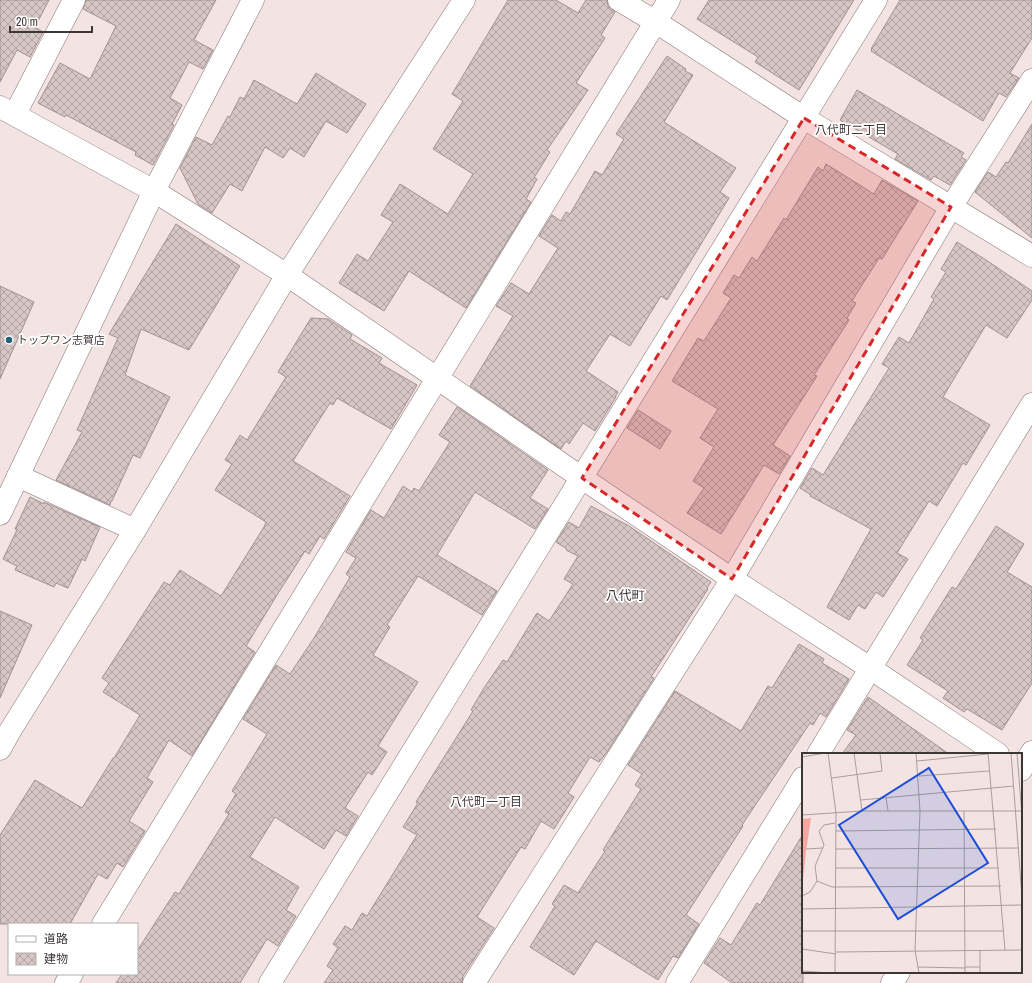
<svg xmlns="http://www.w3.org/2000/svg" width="1032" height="983" font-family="'Archivo Narrow','Noto Sans JP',sans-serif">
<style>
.building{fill:url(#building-cross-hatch);stroke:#a19291}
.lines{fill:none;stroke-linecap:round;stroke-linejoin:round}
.minor-casing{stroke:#857775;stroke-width:23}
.tertiary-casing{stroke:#857775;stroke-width:23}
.minor{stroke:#fff;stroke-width:22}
.tertiary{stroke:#fff;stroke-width:22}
.marked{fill:#d62828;fill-opacity:0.2;stroke:#d62828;stroke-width:3;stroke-dasharray:8 5;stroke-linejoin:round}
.poi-dot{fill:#236278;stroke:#fff;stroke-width:1.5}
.labels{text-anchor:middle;stroke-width:3.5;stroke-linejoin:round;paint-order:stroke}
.poi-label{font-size:11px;fill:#3c3635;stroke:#fff;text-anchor:start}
.neighbourhood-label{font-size:12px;fill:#3c3635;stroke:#fff}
.quarter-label{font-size:13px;fill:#3c3635;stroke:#fff}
.inset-road{fill:none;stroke:#aa9e9d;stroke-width:1}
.view{fill:#1d4ed8;fill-opacity:0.15;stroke:#1d4ed8;stroke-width:2}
.inset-edge{fill:none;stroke:#3c3635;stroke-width:2}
</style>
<defs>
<pattern id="building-cross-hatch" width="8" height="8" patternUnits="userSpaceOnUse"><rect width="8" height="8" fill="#d6c6c5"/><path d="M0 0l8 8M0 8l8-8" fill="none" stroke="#afa2a1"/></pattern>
</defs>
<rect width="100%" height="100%" fill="#f3e3e2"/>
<g class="building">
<path d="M 0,0 L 49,0 L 35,27 L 43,32 L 30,57 L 17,50 L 0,82 Z"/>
<path d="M 86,0 L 216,0 L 194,40 L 213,50 L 203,69 L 189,62 L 170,98 L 182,105 L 172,124 L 174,125 L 153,165 L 135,155 L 136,152 L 66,115 L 65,117 L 38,103 L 60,63 L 90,79 L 116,26 L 83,9 Z"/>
<path d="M 508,0 L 556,0 L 578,13 L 586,0 L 607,0 L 608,6 L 615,12 L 601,35 L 605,38 L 576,83 L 588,90 L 547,150 L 550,152 L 534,178 L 537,179 L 526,199 L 531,202 L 466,308 L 409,271 L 384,311 L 339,283 L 357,254 L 368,261 L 393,222 L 381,215 L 400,184 L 448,214 L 473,174 L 433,149 L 463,101 L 452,94 Z"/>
<path d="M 709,0 L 854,0 L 799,90 L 755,62 L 758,57 L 697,19 Z"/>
<path d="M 900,0 L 1032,0 L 1032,38 L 1010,73 L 1019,78 L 1006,97 L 999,93 L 983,121 L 871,51 L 872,50 L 871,49 Z"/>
<path d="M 667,56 L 686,69 L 685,71 L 693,75 L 664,122 L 736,168 L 720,192 L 729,198 L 667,300 L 661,296 L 630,346 L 610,334 L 586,371 L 618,392 L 615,397 L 616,397 L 595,431 L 583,423 L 569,444 L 566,441 L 561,449 L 470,386 L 513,316 L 496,306 L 511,283 L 529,294 L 558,248 L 539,236 L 552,215 L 561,221 L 566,212 L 570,214 L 595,171 L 602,175 L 624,139 L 616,134 Z"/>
<path d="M 316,73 L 366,104 L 347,133 L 326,121 L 304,157 L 290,148 L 283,158 L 265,147 L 242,191 L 230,184 L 212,213 L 198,204 L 180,168 L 196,137 L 212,145 L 228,116 L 230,117 L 240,97 L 244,99 L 254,80 L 297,104 Z"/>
<path d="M 857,90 L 964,153 L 961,157 L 966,160 L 950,185 L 934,176 L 931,180 L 895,159 L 898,154 L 840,120 Z"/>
<path d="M 1032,124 L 1032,238 L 975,192 L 988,172 L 996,177 L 1006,162 L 1008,163 Z"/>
<path d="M 826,164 L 874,194 L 882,180 L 918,201 L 882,259 L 879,258 L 852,301 L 856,303 L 847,318 L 849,320 L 814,375 L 817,376 L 773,445 L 790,456 L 779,474 L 764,465 L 721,534 L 687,513 L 704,488 L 693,481 L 714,447 L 700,438 L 718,409 L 672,381 L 698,338 L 704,341 L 731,298 L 723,293 L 734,275 L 739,278 L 752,257 L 757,261 L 784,218 L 786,220 L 818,167 L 823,171 Z"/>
<path d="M 176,224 L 240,266 L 189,350 L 141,329 L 125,375 L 170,397 L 140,458 L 133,455 L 112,501 L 111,501 L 110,505 L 56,480 L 82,432 L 77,430 L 118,338 L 109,334 Z"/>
<path d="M 957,242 L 983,258 L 1032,291 L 1032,300 L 1007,338 L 986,325 L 943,397 L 990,425 L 966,465 L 963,463 L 937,506 L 929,501 L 897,553 L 908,559 L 883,597 L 876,592 L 865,609 L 858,605 L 849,620 L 827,607 L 871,529 L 810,496 L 811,495 L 800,488 L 812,468 L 823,475 L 889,368 L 882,364 L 899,337 L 909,343 L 934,299 L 931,297 L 946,272 L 941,269 Z"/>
<path d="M 0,286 L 34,302 L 0,379 Z"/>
<path d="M 311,318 L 328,319 L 352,335 L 350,339 L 382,358 L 379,363 L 417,385 L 391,429 L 337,398 L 333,405 L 330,403 L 293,461 L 350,496 L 324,539 L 320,536 L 309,554 L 305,551 L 277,595 L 246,646 L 255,652 L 192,756 L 169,740 L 147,778 L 153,782 L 129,821 L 145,831 L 123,867 L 117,863 L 107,879 L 98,874 L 70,924 L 0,924 L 0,835 L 35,780 L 82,808 L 113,758 L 114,758 L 140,715 L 103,692 L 109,683 L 102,678 L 164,582 L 170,585 L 180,570 L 221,596 L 264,527 L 266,522 L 215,490 L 232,464 L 225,460 L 240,435 L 247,440 L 286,377 L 278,372 Z"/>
<path d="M 457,407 L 548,470 L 530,498 L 548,509 L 535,529 L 475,492 L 437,555 L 497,591 L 482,615 L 418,576 L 387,625 L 390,627 L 373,655 L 418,682 L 378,746 L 387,752 L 372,775 L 368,772 L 345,808 L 358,816 L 346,836 L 336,830 L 324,849 L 275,817 L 250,857 L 299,887 L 286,910 L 296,916 L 278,946 L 267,939 L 240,983 L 116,983 L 122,974 L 137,974 L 137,951 L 175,892 L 179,894 L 229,814 L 225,812 L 236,794 L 232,791 L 267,734 L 243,719 L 276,665 L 290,674 L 314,638 L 350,577 L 346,574 L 356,558 L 346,552 L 371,510 L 384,518 L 403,486 L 412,492 L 414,488 L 419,491 L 450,442 L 439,435 Z"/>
<path d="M 638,410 L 671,431 L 660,449 L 627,428 Z"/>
<path d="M 30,497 L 44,504 L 44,502 L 100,527 L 85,561 L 82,559 L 68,588 L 56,583 L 54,587 L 15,570 L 17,566 L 3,559 L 17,530 L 15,529 Z"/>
<path d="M 591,506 L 629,526 L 711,582 L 707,588 L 708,589 L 651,677 L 654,678 L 607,752 L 599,762 L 590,757 L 568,793 L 574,797 L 554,829 L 541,821 L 525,849 L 521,847 L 477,917 L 494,928 L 463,976 L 462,983 L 324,983 L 333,970 L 327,966 L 338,948 L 333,944 L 345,926 L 352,930 L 362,913 L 367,916 L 417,835 L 403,827 L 418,803 L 416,802 L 473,711 L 471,710 L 484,688 L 503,660 L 507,662 L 537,613 L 549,621 L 573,584 L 564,579 L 578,556 L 566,550 L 567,549 L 556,542 L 569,522 L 579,528 Z"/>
<path d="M 996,526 L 1024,544 L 1007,572 L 1032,587 L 1032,683 L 1002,730 L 967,709 L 964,712 L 943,698 L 948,691 L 907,665 L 923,640 L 920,638 L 952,587 L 956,589 Z"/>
<path d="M 0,611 L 32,625 L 0,698 Z"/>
<path d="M 799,644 L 824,659 L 822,663 L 849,679 L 826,717 L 820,713 L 813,725 L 810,723 L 742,825 L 743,826 L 686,915 L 699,924 L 678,958 L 673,956 L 658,980 L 596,941 L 574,975 L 530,947 L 555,906 L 552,904 L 564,885 L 578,893 L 605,851 L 603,850 L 641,789 L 635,785 L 642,774 L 628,765 L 675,691 L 741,731 L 768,686 L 772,688 Z"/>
<path d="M 868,697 L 949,754 L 842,754 L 856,735 L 847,730 Z"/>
<path d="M 803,834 L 803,983 L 732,983 L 704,963 L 720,938 L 731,945 L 757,903 L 760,905 Z"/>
</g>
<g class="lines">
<g class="minor-casing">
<g id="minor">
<path d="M 619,0 L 656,22 L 804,118 L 1032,256"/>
<path d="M 0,107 L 154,191 L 287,275 L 582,478 L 732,579 L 870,668 L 998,754"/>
<path d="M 15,114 L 74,0"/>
<path d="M 18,476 L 135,530"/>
<path d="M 0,514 L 154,191 L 253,0"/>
<path d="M 818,754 L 1032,404"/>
<path d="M 103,924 L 669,0"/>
<path d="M 66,983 L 72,974"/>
<path d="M 270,983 L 876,0"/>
<path d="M 474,983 L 732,579 L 951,207 L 1032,80"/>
<path d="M 677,983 L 803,778"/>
</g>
</g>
<g class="tertiary-casing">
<g id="tertiary">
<path d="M 0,749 L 10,731 L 135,530 L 287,275 L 464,0"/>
<path d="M 1021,770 L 1032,752"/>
<path d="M 892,983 L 899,972"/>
</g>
</g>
<use href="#minor" class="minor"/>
<use href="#tertiary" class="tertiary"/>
</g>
<path class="marked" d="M 804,118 L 951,207 L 732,579 L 582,478 Z"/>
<circle class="poi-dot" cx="9" cy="340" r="4"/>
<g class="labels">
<g class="poi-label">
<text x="17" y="344">トップワン志賀店</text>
</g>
<g class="neighbourhood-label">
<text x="851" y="134">八代町二丁目</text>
<text x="486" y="806">八代町一丁目</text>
</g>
<g class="quarter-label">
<text x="625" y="600">八代町</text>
</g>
</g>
<g transform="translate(802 753)">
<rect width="220" height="220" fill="#f3e3e2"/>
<path d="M 9,65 L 4,99 L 0,135 L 0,66 Z" fill="#f6a6a0"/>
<path class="inset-road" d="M 26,0 L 34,60 L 33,220M 52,0 L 60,58M 114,0 L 118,58 L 113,197 L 117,220M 186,0 L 203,197M 209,0 L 220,144M 215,0 L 220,63M 0,4 L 23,0M 115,8 L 186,1M 117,23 L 187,18M 30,25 L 80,18 L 78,0M 84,44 L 86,58M 59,47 L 212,33M 162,58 L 163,220M 0,62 L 60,58 L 220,58M 34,78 L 194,76M 4,96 L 21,95M 34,96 L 217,95M 34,115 L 197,115M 15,128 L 30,134 L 199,133M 0,143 L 8,139 L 15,128 L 13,113 L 22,92 L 17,78 L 22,72 L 33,70M 0,156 L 220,152M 0,178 L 202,178M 0,196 L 34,201M 178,197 L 178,220M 34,199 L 220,197M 116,214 L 163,215M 163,214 L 178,214M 0,218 L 28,220"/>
<path class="view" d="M 127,15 L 186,110 L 96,166 L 37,72 Z"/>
<rect width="220" height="220" class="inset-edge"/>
</g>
<rect x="8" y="923" width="130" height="52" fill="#ffffff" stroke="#b1afae"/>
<rect x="16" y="936" width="20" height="6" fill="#ffffff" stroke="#b1afae"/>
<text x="44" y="943" font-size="12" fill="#3c3635">道路</text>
<rect x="16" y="953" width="20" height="12" fill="url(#building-cross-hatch)" stroke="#b1afae"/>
<text x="44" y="963" font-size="12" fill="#3c3635">建物</text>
<path d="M10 26v6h82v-6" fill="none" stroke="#3c3635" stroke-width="2"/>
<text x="16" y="26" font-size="12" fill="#3c3635" stroke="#ffffff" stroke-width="3" paint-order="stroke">20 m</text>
</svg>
